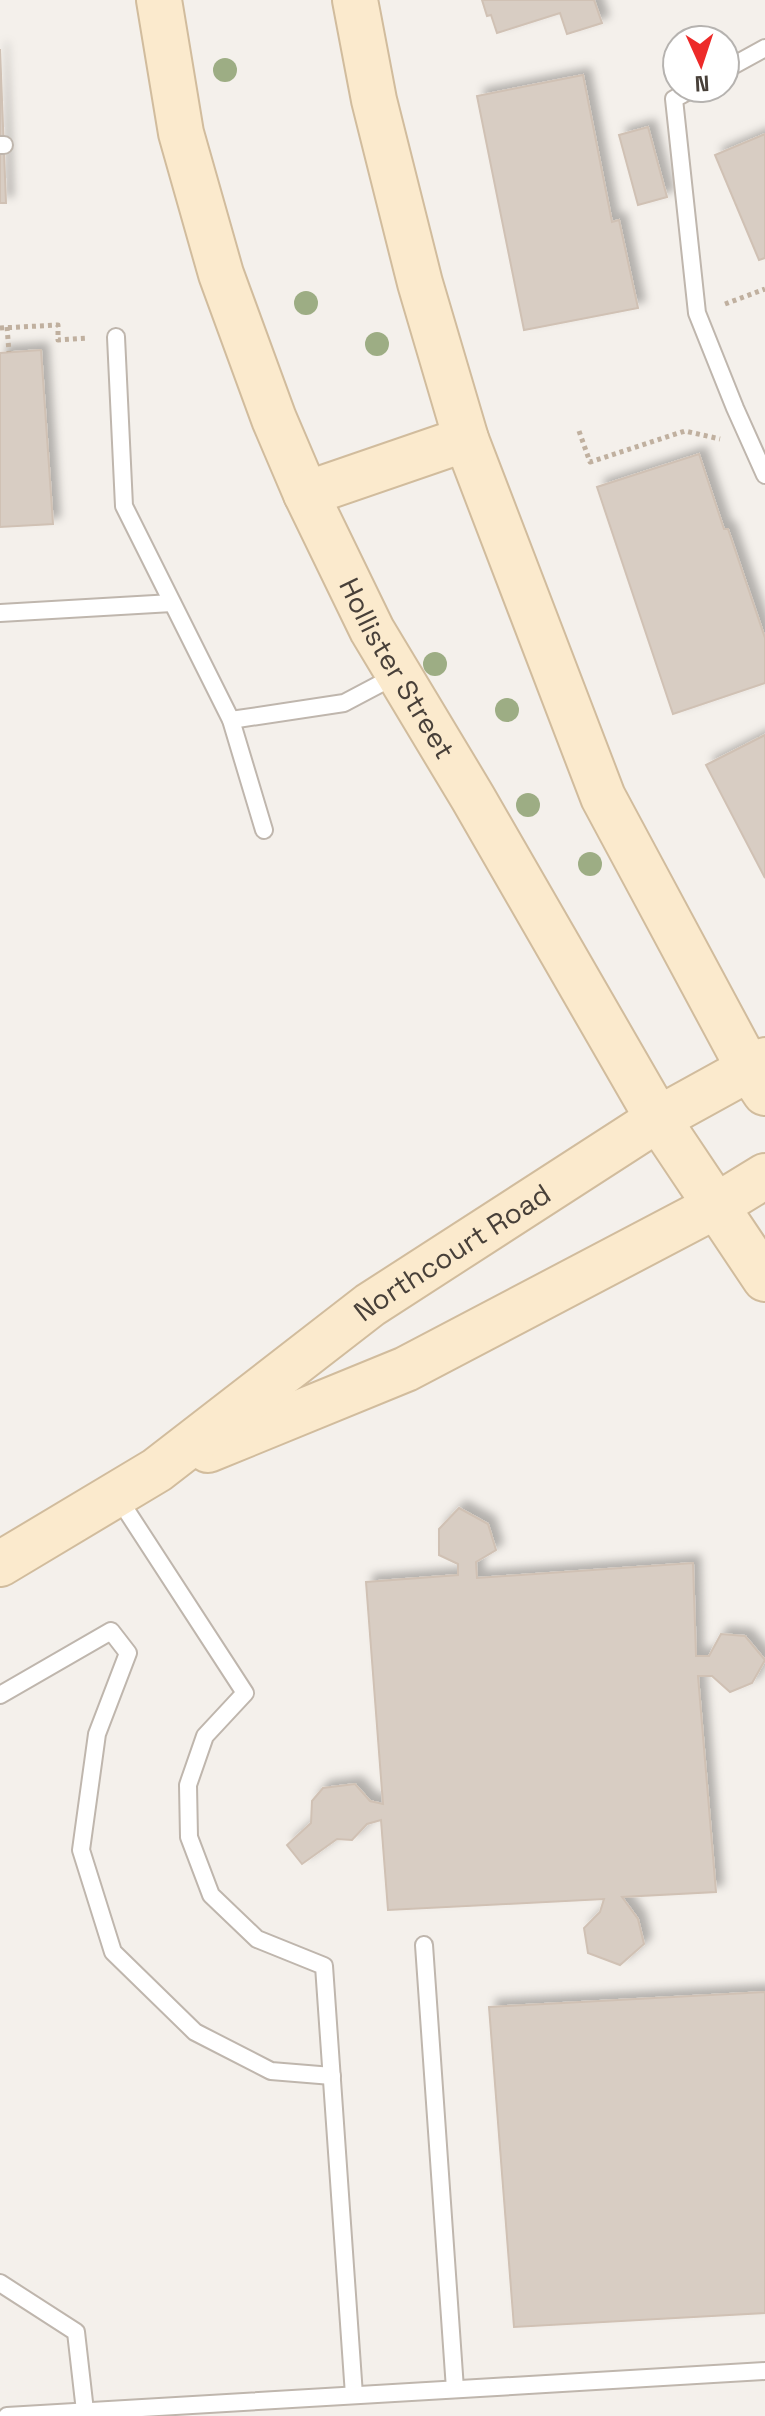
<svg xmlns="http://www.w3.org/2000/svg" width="765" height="2416" font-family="'Space Grotesk',sans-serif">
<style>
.building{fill:#d8cdc3;stroke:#d0c1b4;stroke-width:2;filter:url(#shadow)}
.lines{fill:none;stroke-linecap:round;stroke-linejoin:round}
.lane-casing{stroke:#bfb6ad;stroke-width:20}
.secondary-casing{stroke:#d1bc9d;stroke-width:48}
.path{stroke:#c0b09f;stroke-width:5;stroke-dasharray:4 4;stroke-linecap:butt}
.lane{stroke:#fff;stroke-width:16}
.secondary{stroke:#fbeacd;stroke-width:44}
.tree{fill:#9dad84}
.labels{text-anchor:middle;stroke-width:8;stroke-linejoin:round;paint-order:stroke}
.street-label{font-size:28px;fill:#484039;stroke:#fff}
</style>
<defs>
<filter id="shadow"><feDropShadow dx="7" dy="-7" stdDeviation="4" flood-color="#0004"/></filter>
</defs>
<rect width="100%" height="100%" fill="#f4f0eb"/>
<g class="building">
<path d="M 482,0 L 594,0 L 602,23 L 567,34 L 560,13 L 497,33 L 491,15 L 487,16 Z"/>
<path d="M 0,49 L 6,203 L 0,203 Z"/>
<path d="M 583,75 L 612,222 L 619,220 L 638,308 L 524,330 L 477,96 Z"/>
<path d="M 648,127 L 667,197 L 638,205 L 619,135 Z"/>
<path d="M 765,134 L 765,258 L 759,260 L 715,155 Z"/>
<path d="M 41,350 L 53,524 L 0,527 L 0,353 Z"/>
<path d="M 699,454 L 724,529 L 728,529 L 765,638 L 765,683 L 673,714 L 597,487 Z"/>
<path d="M 765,735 L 765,878 L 706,765 Z"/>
<path d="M 459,1508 L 488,1524 L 496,1550 L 476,1562 L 477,1578 L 693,1563 L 696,1656 L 709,1656 L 721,1634 L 745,1636 L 765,1660 L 752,1683 L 730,1692 L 712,1676 L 698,1676 L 716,1892 L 622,1897 L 638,1919 L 644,1944 L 620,1965 L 588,1953 L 584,1928 L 600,1912 L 604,1899 L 388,1910 L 381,1820 L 367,1824 L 352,1840 L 337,1839 L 302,1864 L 287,1845 L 311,1823 L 312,1801 L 323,1788 L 355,1784 L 370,1801 L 383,1804 L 366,1582 L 458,1575 L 458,1564 L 439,1555 L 439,1529 Z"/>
<path d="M 765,1992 L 765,2313 L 514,2327 L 489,2007 Z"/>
</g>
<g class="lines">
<g class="lane-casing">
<g id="lane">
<path d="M 725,70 L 765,48"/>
<path d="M 694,88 L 674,99 L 697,313 L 735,408 L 765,475"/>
<path d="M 0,145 L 4,145"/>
<path d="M 116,337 L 124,506 L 231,720 L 264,830"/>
<path d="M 0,613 L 172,603"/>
<path d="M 231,720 L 344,703 L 397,675"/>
<path d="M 117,1496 L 245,1693 L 205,1736 L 188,1785 L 189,1837 L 211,1895 L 257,1939 L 324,1966 L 354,2395"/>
<path d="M 0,1695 L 111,1631 L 128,1653 L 97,1734 L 81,1850 L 113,1952 L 195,2032 L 271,2071 L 332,2076"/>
<path d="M 424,1945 L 455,2389"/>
<path d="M 0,2283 L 76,2332 L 85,2411"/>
<path d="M 7,2416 L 765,2371"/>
</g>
</g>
<g class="secondary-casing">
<g id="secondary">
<path id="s1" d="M 159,0 L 181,133 L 221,274 L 274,419 L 306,494 L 372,630 L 473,798 L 658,1119 L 765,1279"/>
<path d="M 355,0 L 374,100 L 420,283 L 466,439 L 603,797 L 749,1069 L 765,1093"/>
<path d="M 306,494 L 466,439"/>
<path d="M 208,1450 L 406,1369 L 716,1206 L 765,1176"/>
<path id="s2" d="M 0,1564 L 157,1470 L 370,1305 L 658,1119 L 765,1060"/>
</g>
</g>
<g class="path">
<path d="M 725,304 L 765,289"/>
<path d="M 7,327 L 9,352"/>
<path d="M 0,328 L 58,325 L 58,340 L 88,338"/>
<path d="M 579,431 L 590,462 L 685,431 L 720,439"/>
</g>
<use href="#lane" class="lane"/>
<use href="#secondary" class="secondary"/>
</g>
<g class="tree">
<circle cx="225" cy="70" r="12"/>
<circle cx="306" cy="303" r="12"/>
<circle cx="377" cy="344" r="12"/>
<circle cx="435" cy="664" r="12"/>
<circle cx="507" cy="710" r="12"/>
<circle cx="528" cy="805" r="12"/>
<circle cx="590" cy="864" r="12"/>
</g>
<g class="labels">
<g class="street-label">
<text dy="10" stroke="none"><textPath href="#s1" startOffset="714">Hollister Street</textPath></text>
<text dy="10" stroke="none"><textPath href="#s2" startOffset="550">Northcourt Road</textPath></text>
</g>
</g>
<g transform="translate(701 64) rotate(177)"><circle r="38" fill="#ffffff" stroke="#b6b3b0" stroke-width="2"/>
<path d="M0-6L14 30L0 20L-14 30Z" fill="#ed2a29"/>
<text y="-12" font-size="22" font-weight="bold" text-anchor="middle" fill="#484039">N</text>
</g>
</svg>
